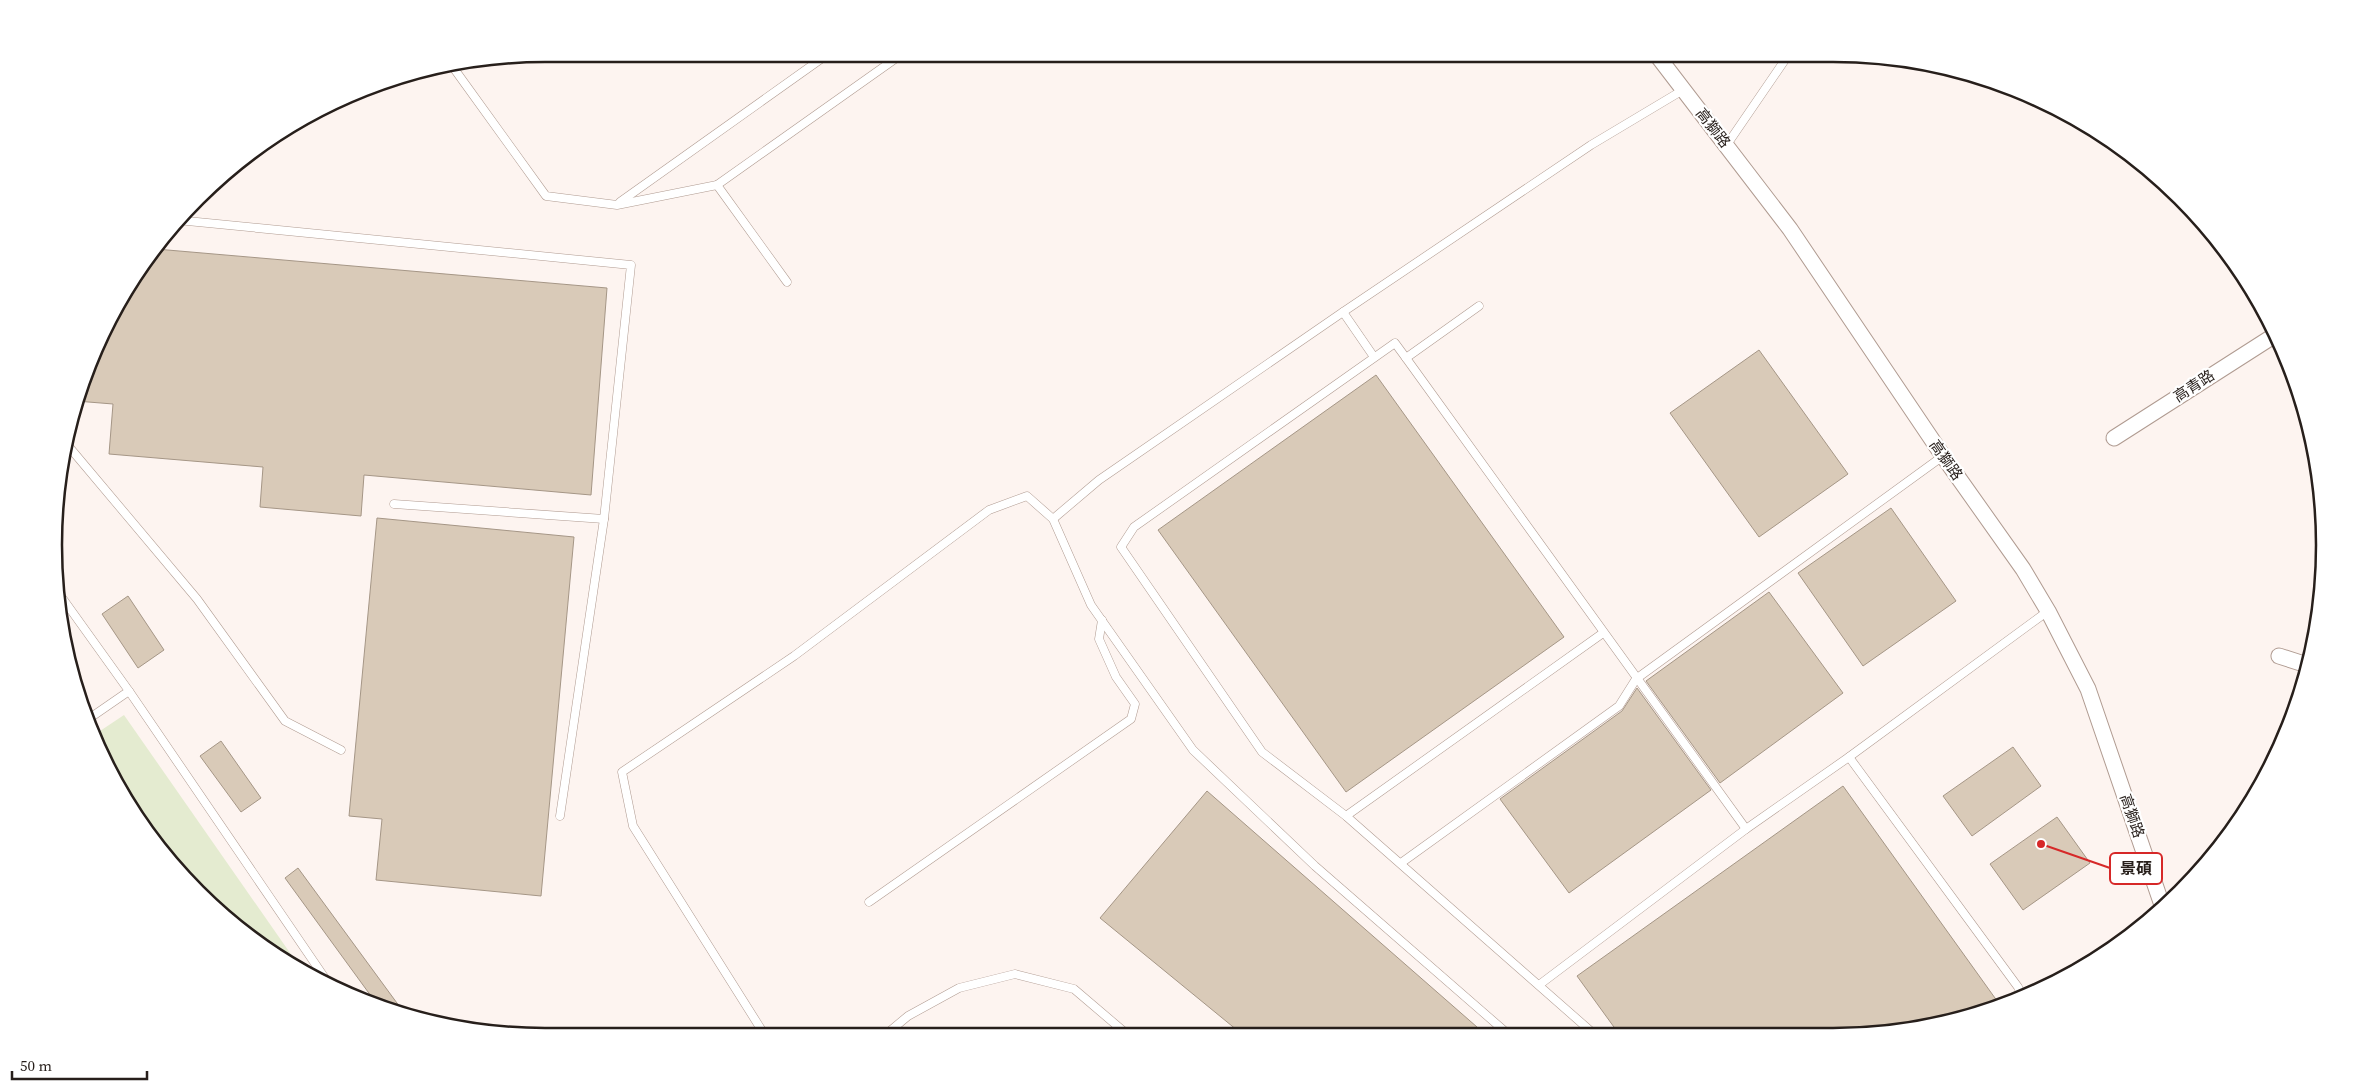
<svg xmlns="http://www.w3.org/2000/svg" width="2378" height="1091" font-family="'Source Serif 4','Noto Sans TC',serif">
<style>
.green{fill:#e4ebd0}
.building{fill:#d9cab8;stroke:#a59686}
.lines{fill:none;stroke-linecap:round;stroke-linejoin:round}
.lane-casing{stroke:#b09b91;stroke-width:9}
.street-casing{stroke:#b09b91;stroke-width:17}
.lane{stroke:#fff;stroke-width:8}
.street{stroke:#fff;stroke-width:15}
.labels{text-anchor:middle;stroke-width:4.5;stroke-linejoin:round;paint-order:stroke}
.street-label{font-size:15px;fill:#271f1b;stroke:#fff}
.rim{fill:none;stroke:#271f1b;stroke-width:2.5}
.leader{fill:none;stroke:#d62828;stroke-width:2}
.callout-dot{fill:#d62828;stroke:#fff;stroke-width:2}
.callout{fill:#fff;stroke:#d62828;stroke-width:2}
.callout-label{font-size:16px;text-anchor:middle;font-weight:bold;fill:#271f1b}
</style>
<rect width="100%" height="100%" fill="#fdf4f0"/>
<path class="green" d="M 124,715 L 304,973 L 221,915 L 176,870 L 119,791 L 94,735 Z"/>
<g class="building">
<path d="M 156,249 L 607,288 L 591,495 L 364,475 L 361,516 L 260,507 L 263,467 L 109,454 L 113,404 L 76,401 L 80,387 L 119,300 Z"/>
<path d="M 1759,350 L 1848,474 L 1759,537 L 1670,413 Z"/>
<path d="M 1376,375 L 1564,637 L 1346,792 L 1158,530 Z"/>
<path d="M 1891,508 L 1956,601 L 1863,666 L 1798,573 Z"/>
<path d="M 377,518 L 574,537 L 541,896 L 376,880 L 382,819 L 349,816 Z"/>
<path d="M 1769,592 L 1843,693 L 1720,783 L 1646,681 Z"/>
<path d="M 128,596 L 164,650 L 138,668 L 102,614 Z"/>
<path d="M 1637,688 L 1711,790 L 1569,893 L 1500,799 L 1622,711 Z"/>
<path d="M 221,741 L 261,798 L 241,812 L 200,756 Z"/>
<path d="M 2013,747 L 2041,786 L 1972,836 L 1943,796 Z"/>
<path d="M 1843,786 L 2000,1005 L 1897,1033 L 1619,1034 L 1577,976 Z"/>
<path d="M 1207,791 L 1485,1034 L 1243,1035 L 1100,918 Z"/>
<path d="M 2057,817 L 2090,863 L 2023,910 L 1990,864 Z"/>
<path d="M 298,868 L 405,1014 L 379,1007 L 285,878 Z"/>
</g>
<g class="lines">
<g class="lane-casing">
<g id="lane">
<path d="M 450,63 L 546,196 L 617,205 L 717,185"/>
<path d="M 1726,146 L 1789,54"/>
<path d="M 620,202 L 828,54"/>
<path d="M 177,220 L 631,265 L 604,519 L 560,816"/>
<path d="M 787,282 L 717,185 L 902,54"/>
<path d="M 1479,306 L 1406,358 L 1746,829"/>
<path d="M 1343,312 L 1374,357"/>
<path d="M 1406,358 L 1395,343 L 1134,527 L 1121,547 L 1262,752 L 1346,816 L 1594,1034"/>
<path d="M 65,442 L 197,599 L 285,721 L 341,750"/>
<path d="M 394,504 L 604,519"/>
<path d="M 1053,519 L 1091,605 L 1193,750 L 1315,866 L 1508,1034"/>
<path d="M 58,592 L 129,691 L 87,720"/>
<path d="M 129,691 L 331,987"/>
<path d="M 1849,757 L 2018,987 L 2023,998"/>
<path d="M 1346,816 L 1603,633"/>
<path d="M 1401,863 L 1619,706 L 1636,679 L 1943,456"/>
<path d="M 869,902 L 1131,719 L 1135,704 L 1116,677 L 1099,639 L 1102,620"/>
<path d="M 1539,985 L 1746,829 L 1849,757 L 2048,611"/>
<path d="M 884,1036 L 908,1016 L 959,988 L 1015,974 L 1074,989 L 1128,1035"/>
<path d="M 766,1037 L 633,826 L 622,772 L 794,656 L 989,510 L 1027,496 L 1053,519 L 1099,480 L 1343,312 L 1591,145 L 1683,90"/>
</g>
</g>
<g class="street-casing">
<g id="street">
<path d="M 1656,54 L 1790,229 L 1943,456 L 2023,569 L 2048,611 L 2088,689 L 2162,905"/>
<path d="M 2114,438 L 2275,335"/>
<path d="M 2279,656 L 2307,665"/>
</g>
</g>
<use href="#lane" class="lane"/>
<use href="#street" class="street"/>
</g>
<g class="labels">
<g class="street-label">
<text transform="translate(1713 128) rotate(52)" y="5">高獅路</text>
<text transform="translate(2194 386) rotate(-33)" y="5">高青路</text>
<text transform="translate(1946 460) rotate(55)" y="5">高獅路</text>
<text transform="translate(2132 816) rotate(71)" y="5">高獅路</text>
</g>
</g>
<path d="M0 0H2378V1091H0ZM545 62H1833A483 483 0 0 1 2316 545V545A483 483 0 0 1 1833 1028H545A483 483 0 0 1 62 545V545A483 483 0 0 1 545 62Z" fill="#fff" fill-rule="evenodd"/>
<path class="rim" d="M545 62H1833A483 483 0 0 1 2316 545V545A483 483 0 0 1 1833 1028H545A483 483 0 0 1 62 545V545A483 483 0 0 1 545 62Z"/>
<path class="leader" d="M2041 844L2110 868"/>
<circle class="callout-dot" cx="2041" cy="844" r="5"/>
<rect class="callout" x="2110" y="853" width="52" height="31" rx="5"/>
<g class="callout-label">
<text x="2136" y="874">景碩</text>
</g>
<path d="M12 1071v8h135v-8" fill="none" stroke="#271f1b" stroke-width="2.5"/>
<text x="20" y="1071" font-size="15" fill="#271f1b" stroke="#ffffff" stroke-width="4" paint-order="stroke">50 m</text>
</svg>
